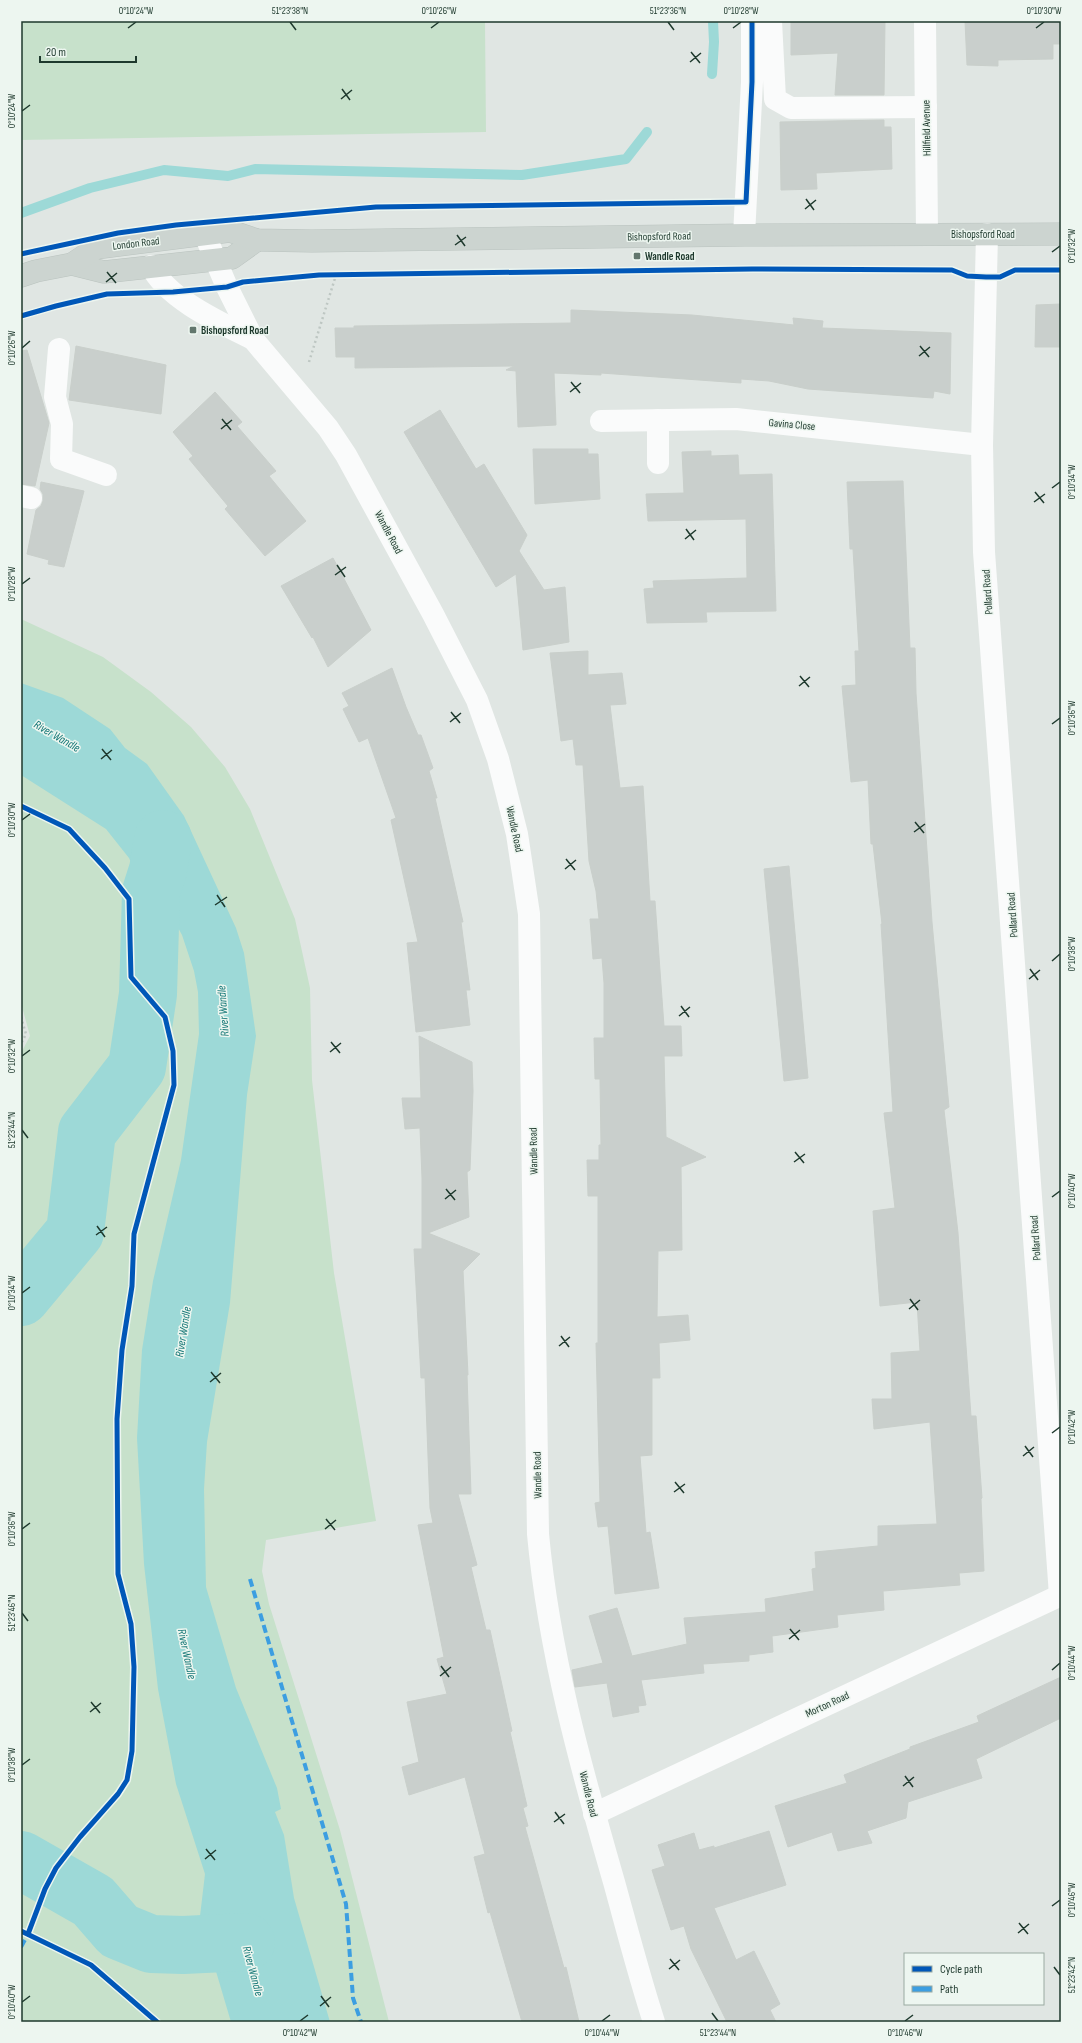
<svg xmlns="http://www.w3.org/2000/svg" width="1082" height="2043" font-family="'Sofia Sans Condensed',sans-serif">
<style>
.green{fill:#c7e1cb}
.water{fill:#9dd9d7}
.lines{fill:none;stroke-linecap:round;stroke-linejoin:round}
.stream{stroke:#9dd9d7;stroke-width:10}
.river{stroke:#9dd9d7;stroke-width:58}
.building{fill:#c9cfcc;stroke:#c9cfcb}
.major-casing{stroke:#bac3bf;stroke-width:23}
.path{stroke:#bec7c3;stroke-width:2.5;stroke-dasharray:2 3;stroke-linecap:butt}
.minor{stroke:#fafbfb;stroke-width:22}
.major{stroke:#ccd4d0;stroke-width:22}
.quiet{stroke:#3c9ee1;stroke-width:4;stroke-dasharray:8 4;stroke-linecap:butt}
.cycleway-casing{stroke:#edf6f0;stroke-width:8}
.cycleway{stroke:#0057b8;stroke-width:5}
.ticks{fill:none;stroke:#1e392d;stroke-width:1.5}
.poi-dot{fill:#62766d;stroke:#edf6f0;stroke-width:1.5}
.labels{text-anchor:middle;stroke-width:3;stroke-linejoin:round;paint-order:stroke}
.street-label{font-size:11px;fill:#1e392d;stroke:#edf6f0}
.poi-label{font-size:11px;font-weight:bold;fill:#1e392d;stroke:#edf6f0;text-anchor:start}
.water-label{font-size:12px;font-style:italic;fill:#167877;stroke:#edf6f0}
.neatline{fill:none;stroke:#1e392d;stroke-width:1.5}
.ticks-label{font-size:10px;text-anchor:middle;fill:#1e392d}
</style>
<rect width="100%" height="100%" fill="#e0e6e3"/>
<g class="green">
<path d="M 21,21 L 485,21 L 486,132 L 21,140 Z"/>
<path d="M 21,619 L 103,657 L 151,692 L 191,727 L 225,767 L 250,809 L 295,919 L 310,988 L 312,1080 L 334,1273 L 376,1521 L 266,1540 L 262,1571 L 269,1604 L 340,1830 L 389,2022 L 21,2022 L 21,1053 L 30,1036 L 21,1003 Z"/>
</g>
<path class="water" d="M 21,683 L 63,698 L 110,729 L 125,748 L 147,764 L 184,816 L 236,928 L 244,953 L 256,1036 L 247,1095 L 230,1303 L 207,1442 L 204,1489 L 206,1587 L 236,1688 L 277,1788 L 281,1809 L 275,1812 L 284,1835 L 294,1898 L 330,2022 L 231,2022 L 215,1968 L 198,1933 L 205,1874 L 176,1784 L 158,1689 L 144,1564 L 137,1438 L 142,1350 L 153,1281 L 181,1160 L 199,1034 L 198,992 L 194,971 L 182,935 L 170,913 L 162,906 L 139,879 L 129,858 L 106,829 L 21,775 Z"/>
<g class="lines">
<g class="stream">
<path d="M 712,74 L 714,42 L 713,21"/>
<path d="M 21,213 L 90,188 L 164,170 L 228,176 L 255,169 L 522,175 L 626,159 L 647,132"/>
</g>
<g class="river">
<path d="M 21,1297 L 75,1232 L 87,1132 L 137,1067 L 148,994 L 151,892 L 158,870 L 163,839"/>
<path d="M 21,1860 L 93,1901 L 119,1931 L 151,1944 L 183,1945 L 246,1942"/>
</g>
</g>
<g class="building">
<path d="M 791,21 L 885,21 L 884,95 L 835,95 L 838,53 L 791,55 Z"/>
<path d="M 965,21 L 1061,21 L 1061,44 L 1053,44 L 1053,59 L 998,60 L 998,66 L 967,65 Z"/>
<path d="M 884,120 L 884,127 L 891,127 L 892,169 L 816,173 L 817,189 L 781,190 L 780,122 Z"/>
<path d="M 1061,304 L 1061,347 L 1035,347 L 1036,305 Z"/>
<path d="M 571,310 L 692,315 L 794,325 L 793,318 L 823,321 L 822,328 L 951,333 L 950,394 L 934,391 L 933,398 L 808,389 L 769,381 L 741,379 L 741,383 L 601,373 L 601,375 L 554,373 L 556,425 L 518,427 L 516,371 L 506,370 L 514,366 L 355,368 L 355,357 L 336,357 L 335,328 L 354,328 L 354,326 L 571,323 Z"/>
<path d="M 76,346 L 166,365 L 161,414 L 69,400 Z"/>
<path d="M 27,350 L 49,423 L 35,486 L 21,484 L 21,351 Z"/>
<path d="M 215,392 L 242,422 L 237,426 L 276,471 L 269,476 L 306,521 L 265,556 L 225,509 L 228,506 L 189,459 L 193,456 L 173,432 Z"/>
<path d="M 440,410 L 476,469 L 484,464 L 527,535 L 519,551 L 544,590 L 565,587 L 569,642 L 523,650 L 516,574 L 496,587 L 404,432 Z"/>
<path d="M 533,449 L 588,449 L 588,454 L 598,454 L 600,499 L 535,504 Z"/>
<path d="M 711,451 L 711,456 L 738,455 L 739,475 L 772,474 L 776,611 L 706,612 L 707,622 L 647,623 L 644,589 L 654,588 L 653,581 L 747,578 L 746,519 L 648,521 L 646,494 L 684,493 L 682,452 Z"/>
<path d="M 903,481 L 910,648 L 915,648 L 916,693 L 932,922 L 949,1107 L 944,1110 L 958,1233 L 971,1416 L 976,1416 L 982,1498 L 981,1499 L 984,1571 L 959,1573 L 960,1585 L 883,1591 L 884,1610 L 837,1615 L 838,1627 L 772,1636 L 773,1652 L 749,1655 L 749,1661 L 703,1664 L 704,1673 L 641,1680 L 646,1705 L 638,1706 L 639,1712 L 613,1717 L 607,1683 L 575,1687 L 572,1670 L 603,1663 L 589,1616 L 617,1608 L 632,1656 L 687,1644 L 684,1618 L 766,1612 L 765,1599 L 814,1591 L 812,1569 L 816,1568 L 815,1552 L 878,1546 L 878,1526 L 937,1524 L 930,1422 L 874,1429 L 872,1399 L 892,1399 L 891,1353 L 920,1351 L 917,1302 L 880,1306 L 873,1211 L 895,1208 L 884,1113 L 893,1112 L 881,924 L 882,924 L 873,844 L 871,844 L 868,780 L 851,782 L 842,686 L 856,685 L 855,651 L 859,651 L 853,549 L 850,549 L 847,482 Z"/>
<path d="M 41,482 L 84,491 L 64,567 L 48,564 L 49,560 L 27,554 L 36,510 L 41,506 L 43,501 L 43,494 L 40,489 Z"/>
<path d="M 333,558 L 371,630 L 328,667 L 313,637 L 312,638 L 281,586 Z"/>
<path d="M 588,651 L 588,675 L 622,673 L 626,704 L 610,705 L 620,788 L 643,786 L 650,901 L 655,901 L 664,1026 L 681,1026 L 682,1056 L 664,1056 L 666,1137 L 706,1157 L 681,1167 L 682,1250 L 658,1251 L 657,1317 L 688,1315 L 690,1340 L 659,1343 L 660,1378 L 652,1378 L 652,1455 L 640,1456 L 646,1533 L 650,1532 L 659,1588 L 615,1594 L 608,1526 L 598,1527 L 595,1503 L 600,1502 L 596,1343 L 598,1343 L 598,1196 L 588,1196 L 587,1160 L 599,1160 L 599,1145 L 601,1145 L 600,1079 L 595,1079 L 594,1038 L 604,1038 L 604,983 L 602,958 L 593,959 L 592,945 L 590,919 L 599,919 L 596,891 L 589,861 L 583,765 L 576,765 L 573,739 L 561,741 L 550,653 Z"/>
<path d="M 392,668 L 406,707 L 418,735 L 421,735 L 433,768 L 429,771 L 437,798 L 435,798 L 463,922 L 461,922 L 470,990 L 466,990 L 470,1025 L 416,1032 L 407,943 L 418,942 L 391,820 L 396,818 L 368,738 L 359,742 L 343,709 L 349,706 L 342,693 Z"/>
<path d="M 789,866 L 808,1078 L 784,1081 L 764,869 Z"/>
<path d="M 419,1036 L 472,1062 L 473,1091 L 470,1170 L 467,1172 L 469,1217 L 428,1233 L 480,1254 L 463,1271 L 468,1375 L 467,1375 L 471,1494 L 458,1494 L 477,1565 L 471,1567 L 486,1630 L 490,1630 L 512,1731 L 510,1732 L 527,1806 L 523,1808 L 528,1826 L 525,1827 L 564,1968 L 566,1967 L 579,2022 L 522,2022 L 490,1912 L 488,1913 L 474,1857 L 485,1854 L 465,1777 L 409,1795 L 402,1767 L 419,1762 L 407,1702 L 447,1694 L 437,1659 L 444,1657 L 418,1525 L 433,1523 L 430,1508 L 425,1378 L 421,1378 L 414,1249 L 422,1249 L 422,1178 L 420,1128 L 405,1129 L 402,1098 L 421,1098 Z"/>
<path d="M 1061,1677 L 1061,1718 L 976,1759 L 982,1778 L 908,1802 L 906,1818 L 867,1831 L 872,1843 L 838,1851 L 832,1832 L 788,1847 L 775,1806 L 847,1783 L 844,1775 L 910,1749 L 910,1747 L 979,1722 L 977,1716 Z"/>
<path d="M 769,1831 L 786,1885 L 714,1908 L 736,1960 L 754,1951 L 780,2004 L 770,2010 L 776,2022 L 727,2022 L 691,1949 L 684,1926 L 671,1930 L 652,1870 L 665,1866 L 658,1845 L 694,1833 L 699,1850 L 714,1846 L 714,1848 Z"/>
</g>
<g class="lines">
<g class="major-casing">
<g id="major">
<path d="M 72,264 L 104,272 L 232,258 L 257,240"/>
<path d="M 21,276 L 36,271 L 72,264 L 96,248 L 230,231 L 257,240 L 312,241 L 744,235 L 1061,234"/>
</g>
</g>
<g class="path">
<path d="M 309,362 L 336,275"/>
<path d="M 21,1017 L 26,1034 L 21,1044"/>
</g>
<g class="minor">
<path d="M 771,21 L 775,99 L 791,108 L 926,107"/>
<path d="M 925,21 L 927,234"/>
<path d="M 987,234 L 982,445 L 984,552 L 1060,1595"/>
<path d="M 205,235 L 227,287 L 253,339 L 328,428 L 346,455 L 433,614 L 477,700 L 498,759 L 517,834 L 529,914 L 538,1534 C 549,1653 581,1768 614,1882 C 627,1929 639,1976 654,2022"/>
<path d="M 744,235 L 752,82 L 752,21"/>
<path d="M 151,266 C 167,299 221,323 253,339"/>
<path d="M 59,349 L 55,397 L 62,424 L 61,459 L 106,475"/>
<path d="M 601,421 L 736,419 L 982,445"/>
<path d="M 658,463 L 658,420"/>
<path d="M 21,496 L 31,498"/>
<path d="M 594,1814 L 1061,1595"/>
</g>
<use href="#major" class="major"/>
<g class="quiet">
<path d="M 250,1579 L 346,1904 L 353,1998 L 361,2022"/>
<path d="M 21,1947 L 28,1934"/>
</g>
<g class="cycleway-casing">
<g id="cycleway">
<path d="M 21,254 L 118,233 L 176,225 L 376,207 L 746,202 L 752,82 L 752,21"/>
<path d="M 21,316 L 56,306 L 107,294 L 173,292 L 227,287 L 243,282 L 319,275 L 752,269 L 952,270 L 967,276 L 986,277 L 1000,277 L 1015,270 L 1061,270"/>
<path d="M 21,806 L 69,829 L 105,868 L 129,899 L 131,977 L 165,1017 L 173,1051 L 174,1085 L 134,1234 L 132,1286 L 122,1350 L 117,1419 L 118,1574 L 131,1624 L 134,1667 L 132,1751 L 127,1780 L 118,1794 L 80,1837 L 56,1868 L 45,1889 L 28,1934"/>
<path d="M 21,1931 L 91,1965 L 157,2022"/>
</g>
</g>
<use href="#cycleway" class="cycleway"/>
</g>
<path class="ticks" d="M 290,22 L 296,30M 668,22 L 674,30M 128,28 L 136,22M 431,28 L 439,22M 733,28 L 741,22M 1036,28 L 1044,22M 691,52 L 700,63M 690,62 L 701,53M 342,89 L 350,100M 341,99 L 352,90M 22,111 L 30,105M 806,199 L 814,210M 805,209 L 816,200M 457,235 L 465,246M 455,245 L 466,237M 1052,252 L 1060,246M 107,272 L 116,283M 106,282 L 117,273M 920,346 L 929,357M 22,348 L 30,341M 919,356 L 930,347M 571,382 L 580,393M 570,392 L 581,383M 222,419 L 231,430M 221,429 L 232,420M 1052,488 L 1060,482M 1035,492 L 1044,503M 1034,502 L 1045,494M 686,529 L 694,540M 685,539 L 696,530M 337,565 L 345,577M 335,575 L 346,567M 22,584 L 30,578M 800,676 L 809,687M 799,686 L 810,677M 451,712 L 460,723M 450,722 L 461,713M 1052,724 L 1060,718M 102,749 L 111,760M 101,759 L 112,750M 22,820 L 30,814M 915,822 L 924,833M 914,832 L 925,824M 566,859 L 575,870M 565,869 L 576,860M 217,895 L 225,907M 215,905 L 227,897M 1052,961 L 1060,954M 1030,969 L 1038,980M 1029,979 L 1040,970M 681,1006 L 689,1017M 679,1016 L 690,1007M 331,1042 L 340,1053M 330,1052 L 341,1043M 22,1056 L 30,1050M 22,1130 L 28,1138M 795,1152 L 804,1163M 794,1162 L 805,1154M 446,1189 L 455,1200M 1052,1197 L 1060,1191M 445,1199 L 456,1190M 97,1226 L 105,1237M 96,1235 L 107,1227M 22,1293 L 30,1287M 910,1299 L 918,1310M 909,1309 L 920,1300M 561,1336 L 569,1347M 559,1346 L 570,1337M 211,1372 L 220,1383M 210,1382 L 221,1373M 1052,1433 L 1060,1427M 1025,1446 L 1033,1457M 1023,1456 L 1034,1447M 675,1482 L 684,1493M 674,1492 L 685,1484M 326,1519 L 335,1530M 22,1529 L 30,1523M 325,1529 L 336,1520M 22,1613 L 28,1621M 790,1629 L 799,1640M 789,1639 L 800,1630M 441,1666 L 449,1677M 1052,1670 L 1060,1663M 440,1676 L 451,1667M 91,1702 L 100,1713M 90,1712 L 101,1703M 22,1765 L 30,1759M 905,1776 L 913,1787M 903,1786 L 914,1777M 555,1812 L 564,1824M 554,1822 L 565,1814M 206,1849 L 215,1860M 205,1859 L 216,1850M 1052,1906 L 1060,1900M 1019,1923 L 1028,1934M 1018,1933 L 1029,1924M 670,1959 L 679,1970M 1054,1967 L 1060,1975M 669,1969 L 680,1960M 321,1996 L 329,2007M 22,2002 L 30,1996M 320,2006 L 331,1997M 712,2013 L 718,2021M 300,2021 L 308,2015M 602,2021 L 610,2015M 905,2021 L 913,2015"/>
<g class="poi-dot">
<rect x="633" y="252" width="8" height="8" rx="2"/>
<rect x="189" y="326" width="8" height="8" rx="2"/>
</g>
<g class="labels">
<g class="street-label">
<text transform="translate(926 128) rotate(-91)" y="4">Hillfield Avenue</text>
<text x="983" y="238">Bishopsford Road</text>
<text transform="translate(659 236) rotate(-1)" y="4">Bishopsford Road</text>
<text transform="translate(136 243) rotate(-7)" y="4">London Road</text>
<text transform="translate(792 424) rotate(5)" y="4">Gavina Close</text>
<text transform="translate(389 532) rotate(62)" y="4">Wandle Road</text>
<text transform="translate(987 592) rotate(-94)" y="4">Pollard Road</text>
<text transform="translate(515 829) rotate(78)" y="4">Wandle Road</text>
<text transform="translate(1012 915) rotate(-94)" y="4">Pollard Road</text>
<text transform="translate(533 1151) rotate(-91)" y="4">Wandle Road</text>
<text transform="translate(1035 1238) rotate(-94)" y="4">Pollard Road</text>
<text transform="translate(537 1475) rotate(-91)" y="4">Wandle Road</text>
<text transform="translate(827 1704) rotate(-25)" y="4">Morton Road</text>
<text transform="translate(589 1794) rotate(76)" y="4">Wandle Road</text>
</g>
<g class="poi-label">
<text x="645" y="260">Wandle Road</text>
<text x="201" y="334">Bishopsford Road</text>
</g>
<g class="water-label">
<text transform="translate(57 736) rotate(30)" y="4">River Wandle</text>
<text transform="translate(223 1011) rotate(-94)" y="4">River Wandle</text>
<text transform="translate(183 1332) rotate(-81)" y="4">River Wandle</text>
<text transform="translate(187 1654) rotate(78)" y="4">River Wandle</text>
<text transform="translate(253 1971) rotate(75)" y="4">River Wandle</text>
</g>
</g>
<rect width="1082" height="2043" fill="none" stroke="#edf6f0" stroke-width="44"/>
<rect x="904" y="1953" width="140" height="52" fill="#edf6f0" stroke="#9aaaa2"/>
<rect x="912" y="1966" width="20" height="6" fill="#0057b8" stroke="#9aaaa2"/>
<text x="940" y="1973" font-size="12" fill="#1e392d">Cycle path</text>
<rect x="912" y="1986" width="20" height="6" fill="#3c9ee1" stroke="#9aaaa2"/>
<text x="940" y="1993" font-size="12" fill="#1e392d">Path</text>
<path d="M40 56v6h96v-6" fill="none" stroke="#1e392d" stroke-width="2"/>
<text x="46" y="56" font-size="12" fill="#1e392d" stroke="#edf6f0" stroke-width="3" paint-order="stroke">20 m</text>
<rect x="22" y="22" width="1038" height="1999" class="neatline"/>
<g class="ticks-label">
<text x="136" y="14">0°10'24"W</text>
<text x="290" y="14">51°23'38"N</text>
<text x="439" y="14">0°10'26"W</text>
<text x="668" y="14">51°23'36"N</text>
<text x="741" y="14">0°10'28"W</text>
<text x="1044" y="14">0°10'30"W</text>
<text transform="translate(11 111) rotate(-90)" y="4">0°10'24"W</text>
<text transform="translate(1071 246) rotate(-90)" y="4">0°10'32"W</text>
<text transform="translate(11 348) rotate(-90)" y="4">0°10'26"W</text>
<text transform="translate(1071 482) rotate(-90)" y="4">0°10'34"W</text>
<text transform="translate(11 584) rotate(-90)" y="4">0°10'28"W</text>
<text transform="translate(1071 718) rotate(-90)" y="4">0°10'36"W</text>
<text transform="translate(11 820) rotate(-90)" y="4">0°10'30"W</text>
<text transform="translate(1071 954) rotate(-90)" y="4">0°10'38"W</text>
<text transform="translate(11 1056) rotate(-90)" y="4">0°10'32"W</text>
<text transform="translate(11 1130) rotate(-90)" y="4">51°23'44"N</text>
<text transform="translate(1071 1191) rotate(-90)" y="4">0°10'40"W</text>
<text transform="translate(11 1293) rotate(-90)" y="4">0°10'34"W</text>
<text transform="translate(1071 1427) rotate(-90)" y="4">0°10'42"W</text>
<text transform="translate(11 1529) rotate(-90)" y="4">0°10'36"W</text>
<text transform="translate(11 1613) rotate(-90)" y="4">51°23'46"N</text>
<text transform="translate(1071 1663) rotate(-90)" y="4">0°10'44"W</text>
<text transform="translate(11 1765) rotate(-90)" y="4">0°10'38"W</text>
<text transform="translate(1071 1900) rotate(-90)" y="4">0°10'46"W</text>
<text transform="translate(1071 1975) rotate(-90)" y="4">51°23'42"N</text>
<text transform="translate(11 2002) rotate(-90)" y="4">0°10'40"W</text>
<text x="300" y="2036">0°10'42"W</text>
<text x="602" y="2036">0°10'44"W</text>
<text x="718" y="2036">51°23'44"N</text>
<text x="905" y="2036">0°10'46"W</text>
</g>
</svg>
